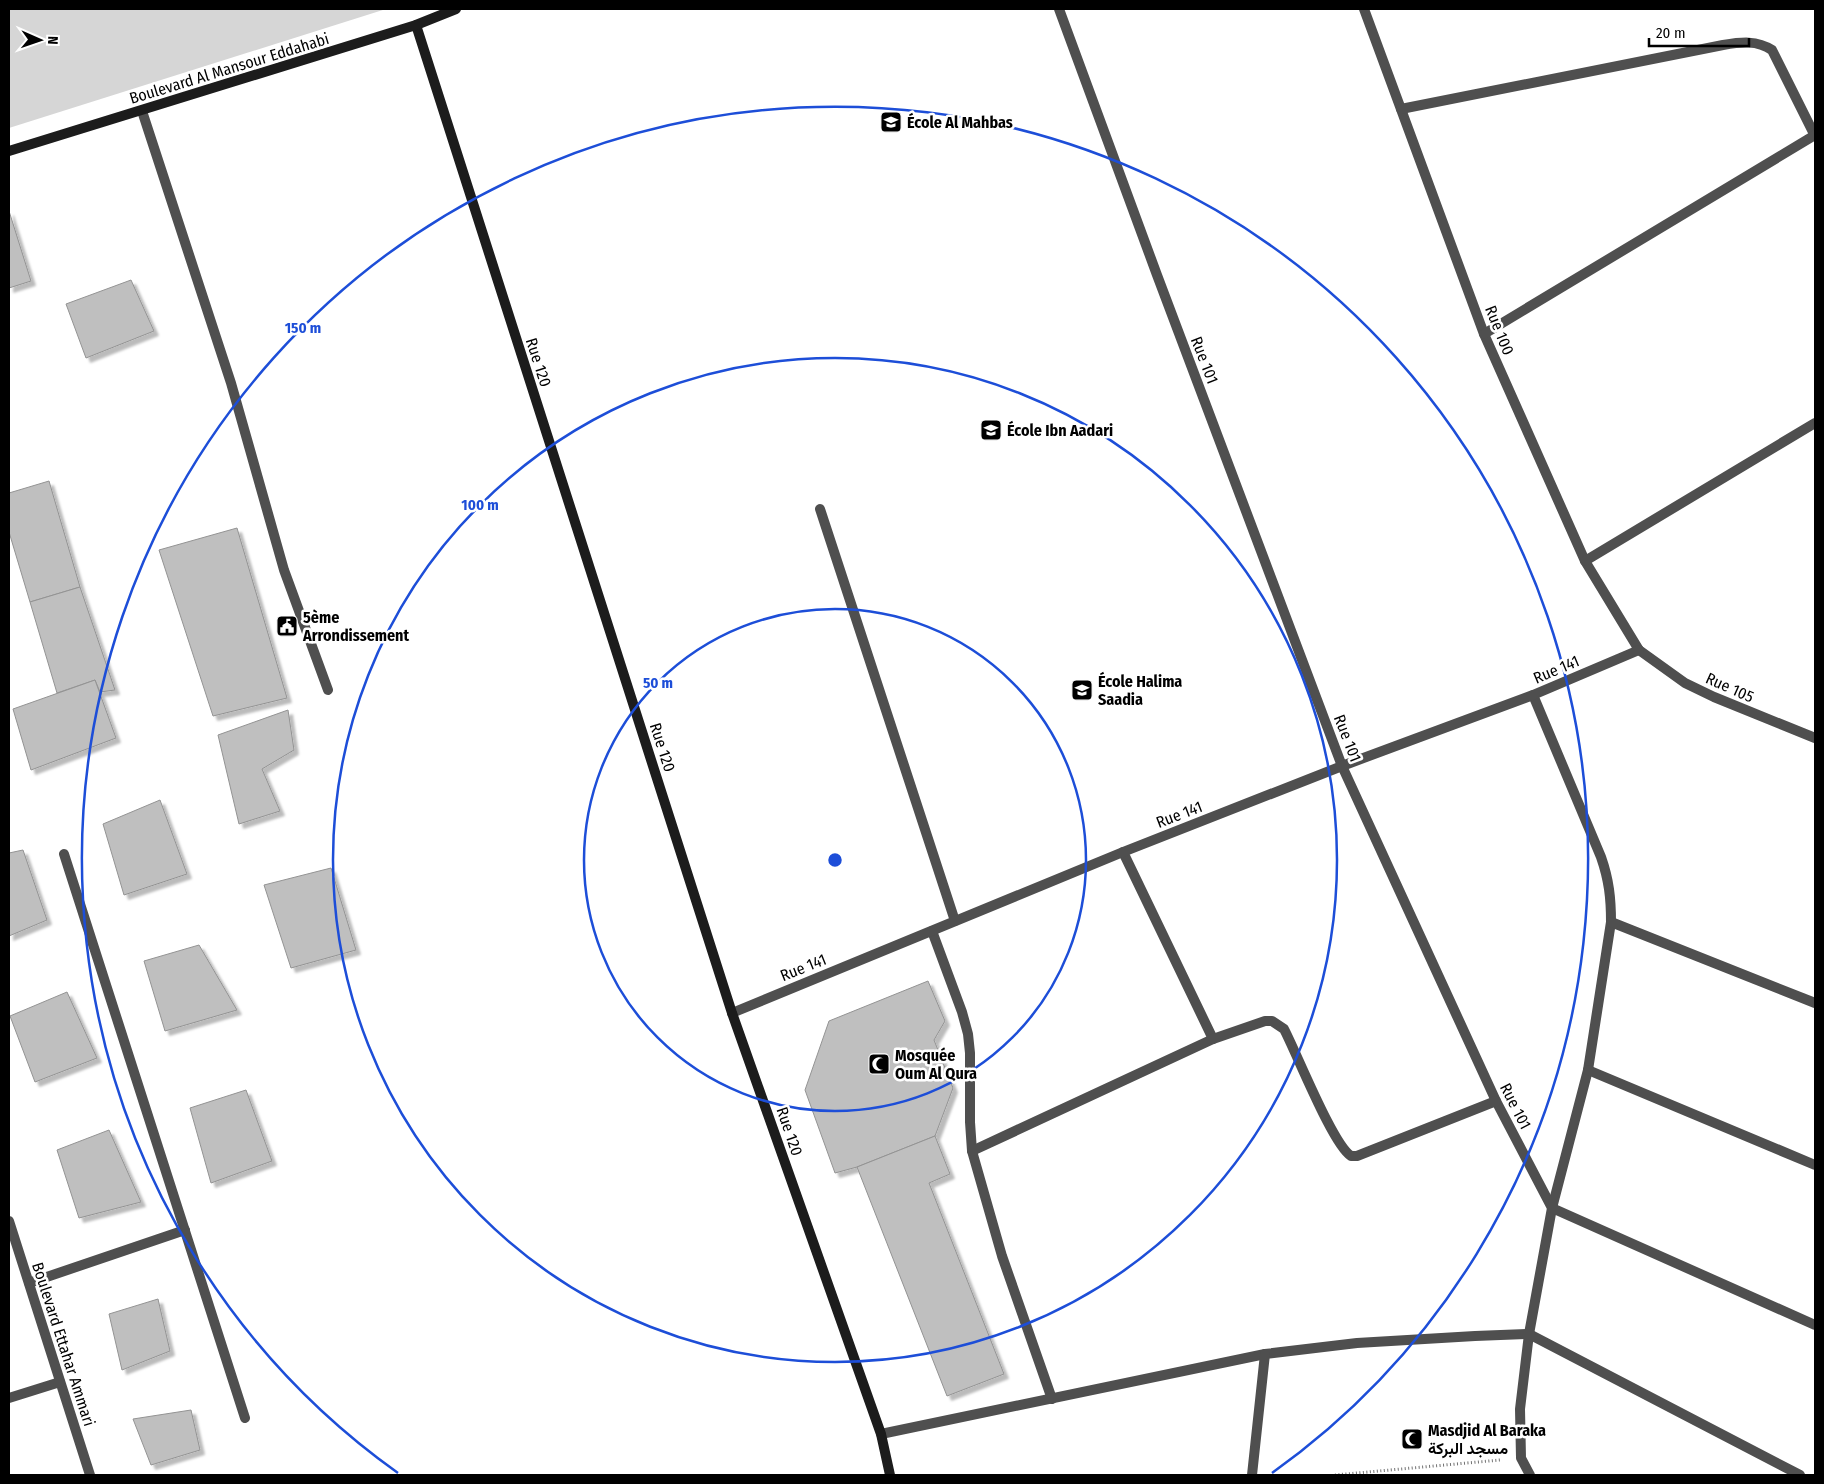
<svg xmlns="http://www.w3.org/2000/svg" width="1824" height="1484" font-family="'Fira Sans Condensed',Vazirmatn,sans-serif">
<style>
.green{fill:#d6d6d6}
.building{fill:#bfbfbf;stroke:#939393;filter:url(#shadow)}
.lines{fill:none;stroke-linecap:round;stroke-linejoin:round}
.path{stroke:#717171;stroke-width:3;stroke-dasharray:1 2.5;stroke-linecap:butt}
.lane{stroke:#4f4f4f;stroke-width:10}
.street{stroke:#4f4f4f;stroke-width:10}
.secondary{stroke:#1c1c1c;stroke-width:10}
.ring{fill:none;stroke:#1d4ed8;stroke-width:2.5}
.labels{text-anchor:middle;stroke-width:5;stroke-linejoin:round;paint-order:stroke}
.street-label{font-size:16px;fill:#000;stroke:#fff}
.poi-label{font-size:16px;font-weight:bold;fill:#000;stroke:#fff;text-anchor:start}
.centre{fill:#1d4ed8;stroke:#fff;stroke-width:2.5}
.ring-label{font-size:15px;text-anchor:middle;font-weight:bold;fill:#1d4ed8;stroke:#fff;stroke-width:5;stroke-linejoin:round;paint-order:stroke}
</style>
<defs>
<filter id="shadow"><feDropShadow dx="4.5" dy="4.5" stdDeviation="1" flood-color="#0004"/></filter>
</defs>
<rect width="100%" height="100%" fill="#fff"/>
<path class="green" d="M 9,9 L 386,9 L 9,128 Z"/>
<g class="building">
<path d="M 9,211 L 31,281 L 9,288 Z"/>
<path d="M 131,280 L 154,331 L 86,358 L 66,304 Z"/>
<path d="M 49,481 L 80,587 L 30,602 L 9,532 L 9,493 Z"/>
<path d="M 237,528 L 287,698 L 213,716 L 159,550 Z"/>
<path d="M 80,587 L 115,690 L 100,692 L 95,680 L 57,693 L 30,602 Z"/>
<path d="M 95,680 L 116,738 L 31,770 L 13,709 Z"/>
<path d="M 288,710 L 294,750 L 262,769 L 280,811 L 239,824 L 218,735 Z"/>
<path d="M 160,800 L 187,874 L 124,895 L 103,824 Z"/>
<path d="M 23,850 L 47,920 L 9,936 L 9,853 Z"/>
<path d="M 331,868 L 356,950 L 291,968 L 264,885 Z"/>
<path d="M 199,945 L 237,1010 L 165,1031 L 144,961 Z"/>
<path d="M 928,981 L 945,1021 L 934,1040 L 953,1088 L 935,1136 L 857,1167 L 835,1173 L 805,1090 L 829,1021 Z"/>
<path d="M 67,992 L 97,1058 L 35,1082 L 10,1016 Z"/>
<path d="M 246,1090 L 272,1161 L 211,1183 L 190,1108 Z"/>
<path d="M 109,1130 L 141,1202 L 79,1218 L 57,1150 Z"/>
<path d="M 935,1136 L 950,1174 L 929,1183 L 1004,1374 L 947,1396 L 857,1167 Z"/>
<path d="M 158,1299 L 170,1351 L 122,1370 L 109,1314 Z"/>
<path d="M 191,1410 L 200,1450 L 151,1465 L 133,1419 Z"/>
</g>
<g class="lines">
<path class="path" d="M 1335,1475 L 1500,1460"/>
<g class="lane">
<path d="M 142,111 L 231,383 L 284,570 L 328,690"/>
<path d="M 820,509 L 955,921"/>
</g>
<g class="street">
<path d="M 1059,9 L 1157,275 L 1342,766 L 1496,1101 L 1552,1208 L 1529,1334 L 1520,1409 L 1521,1458 L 1530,1475"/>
<path d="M 1364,9 L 1484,334 L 1585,561 L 1639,650 L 1685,683 L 1714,697 L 1815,738"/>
<path d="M 1401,109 L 1723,45 C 1741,42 1757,40 1772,50 L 1815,136"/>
<path d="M 1484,334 L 1815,135"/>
<path d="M 1585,561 L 1815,423"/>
<path d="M 1533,695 L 1601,857 C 1609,880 1611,898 1611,922 L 1588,1070 L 1552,1208 L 1815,1325"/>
<path d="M 1123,852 L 1213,1039"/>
<path d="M 64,854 L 245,1418"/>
<path d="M 1611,922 L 1815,1003"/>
<path d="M 932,931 L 962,1012 L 968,1034 L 970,1053 L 970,1122 L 972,1151 L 1002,1256 L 1052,1399"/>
<path d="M 732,1013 L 1123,852 L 1342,766 L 1533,695 L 1639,650"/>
<path d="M 1588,1070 L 1815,1165"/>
<path d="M 972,1151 L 1213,1039 L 1265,1021 L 1272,1021 L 1284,1029 C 1297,1054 1333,1145 1351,1156 L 1357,1156 L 1496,1101"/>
<path d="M 9,1221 L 90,1475"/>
<path d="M 29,1283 L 185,1230"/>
<path d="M 9,1398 L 60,1382"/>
<path d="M 881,1434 L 1265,1354 L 1357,1343 L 1475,1336 L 1529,1334 L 1800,1475"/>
<path d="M 1252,1475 L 1265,1354"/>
</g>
<g class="secondary">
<path d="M 416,25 L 732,1013 L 881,1434 L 890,1475"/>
<path d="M 9,151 L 416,25 L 456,9"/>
</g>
</g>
<g class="ring">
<circle cx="835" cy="860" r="251"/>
<circle cx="835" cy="860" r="502"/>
<path d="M398 1473A753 753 0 1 1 1272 1473"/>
</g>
<defs>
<g id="school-square" transform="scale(1.125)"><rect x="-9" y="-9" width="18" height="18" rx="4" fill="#000" stroke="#fff"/><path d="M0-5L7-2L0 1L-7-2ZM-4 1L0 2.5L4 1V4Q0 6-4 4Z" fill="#fff"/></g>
<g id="civic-square" transform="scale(1.125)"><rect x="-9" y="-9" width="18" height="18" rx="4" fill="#000" stroke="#fff"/><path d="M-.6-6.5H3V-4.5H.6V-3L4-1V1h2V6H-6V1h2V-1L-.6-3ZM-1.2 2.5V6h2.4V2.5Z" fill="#fff"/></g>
<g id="mosque-square" transform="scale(1.125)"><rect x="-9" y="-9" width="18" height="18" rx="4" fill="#000" stroke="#fff"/><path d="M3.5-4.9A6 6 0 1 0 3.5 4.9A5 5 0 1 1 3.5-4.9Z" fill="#fff"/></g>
</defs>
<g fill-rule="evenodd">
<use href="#school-square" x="891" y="122"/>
<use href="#school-square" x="991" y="430"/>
<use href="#civic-square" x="287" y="626"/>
<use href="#school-square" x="1082" y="690"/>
<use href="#mosque-square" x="879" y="1064"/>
<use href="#mosque-square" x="1412" y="1439"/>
</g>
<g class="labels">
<g class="street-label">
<text transform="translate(229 68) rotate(-17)" y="6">Boulevard Al Mansour Eddahabi</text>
<text transform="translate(1500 330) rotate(68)" y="6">Rue 100</text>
<text transform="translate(1205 360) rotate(69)" y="6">Rue 101</text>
<text transform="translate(539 362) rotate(72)" y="6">Rue 120</text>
<text transform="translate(1556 669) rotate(-23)" y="6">Rue 141</text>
<text transform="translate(1730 687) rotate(24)" y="6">Rue 105</text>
<text transform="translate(1348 738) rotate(69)" y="6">Rue 101</text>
<text transform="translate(663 747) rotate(72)" y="6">Rue 120</text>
<text transform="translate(1179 814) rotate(-21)" y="6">Rue 141</text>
<text transform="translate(803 967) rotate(-22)" y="6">Rue 141</text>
<text transform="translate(1516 1106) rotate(63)" y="6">Rue 101</text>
<text transform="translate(790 1131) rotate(71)" y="6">Rue 120</text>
<text transform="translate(64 1344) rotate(72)" y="6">Boulevard Ettahar Ammari</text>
</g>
<g class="poi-label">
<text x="907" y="128">École Al Mahbas</text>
<text x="1007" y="436">École Ibn Aadari</text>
<text x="303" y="623">5ème<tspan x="303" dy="18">Arrondissement</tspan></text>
<text x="1098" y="687">École Halima<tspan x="1098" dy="18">Saadia</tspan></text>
<text x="895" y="1061">Mosquée<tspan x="895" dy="18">Oum Al Qura</tspan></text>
<text x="1428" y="1436">Masdjid Al Baraka<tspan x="1428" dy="18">مسجد البركة</tspan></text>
</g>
</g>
<circle cx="835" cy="860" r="8" class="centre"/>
<g class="ring-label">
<text x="303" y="333">150 m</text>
<text x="480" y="510">100 m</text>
<text x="658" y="688">50 m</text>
</g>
<rect width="1824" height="1484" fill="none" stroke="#000000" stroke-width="20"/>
<g transform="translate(40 40) rotate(92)" stroke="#ffffff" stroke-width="4" paint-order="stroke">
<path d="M0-4L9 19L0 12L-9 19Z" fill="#000000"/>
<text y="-8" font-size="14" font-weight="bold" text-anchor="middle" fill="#000000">N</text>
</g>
<path d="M1649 38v8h100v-8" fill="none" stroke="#000000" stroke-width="2.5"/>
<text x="1656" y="38" font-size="15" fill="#000000" stroke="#ffffff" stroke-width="4" paint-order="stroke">20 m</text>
</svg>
